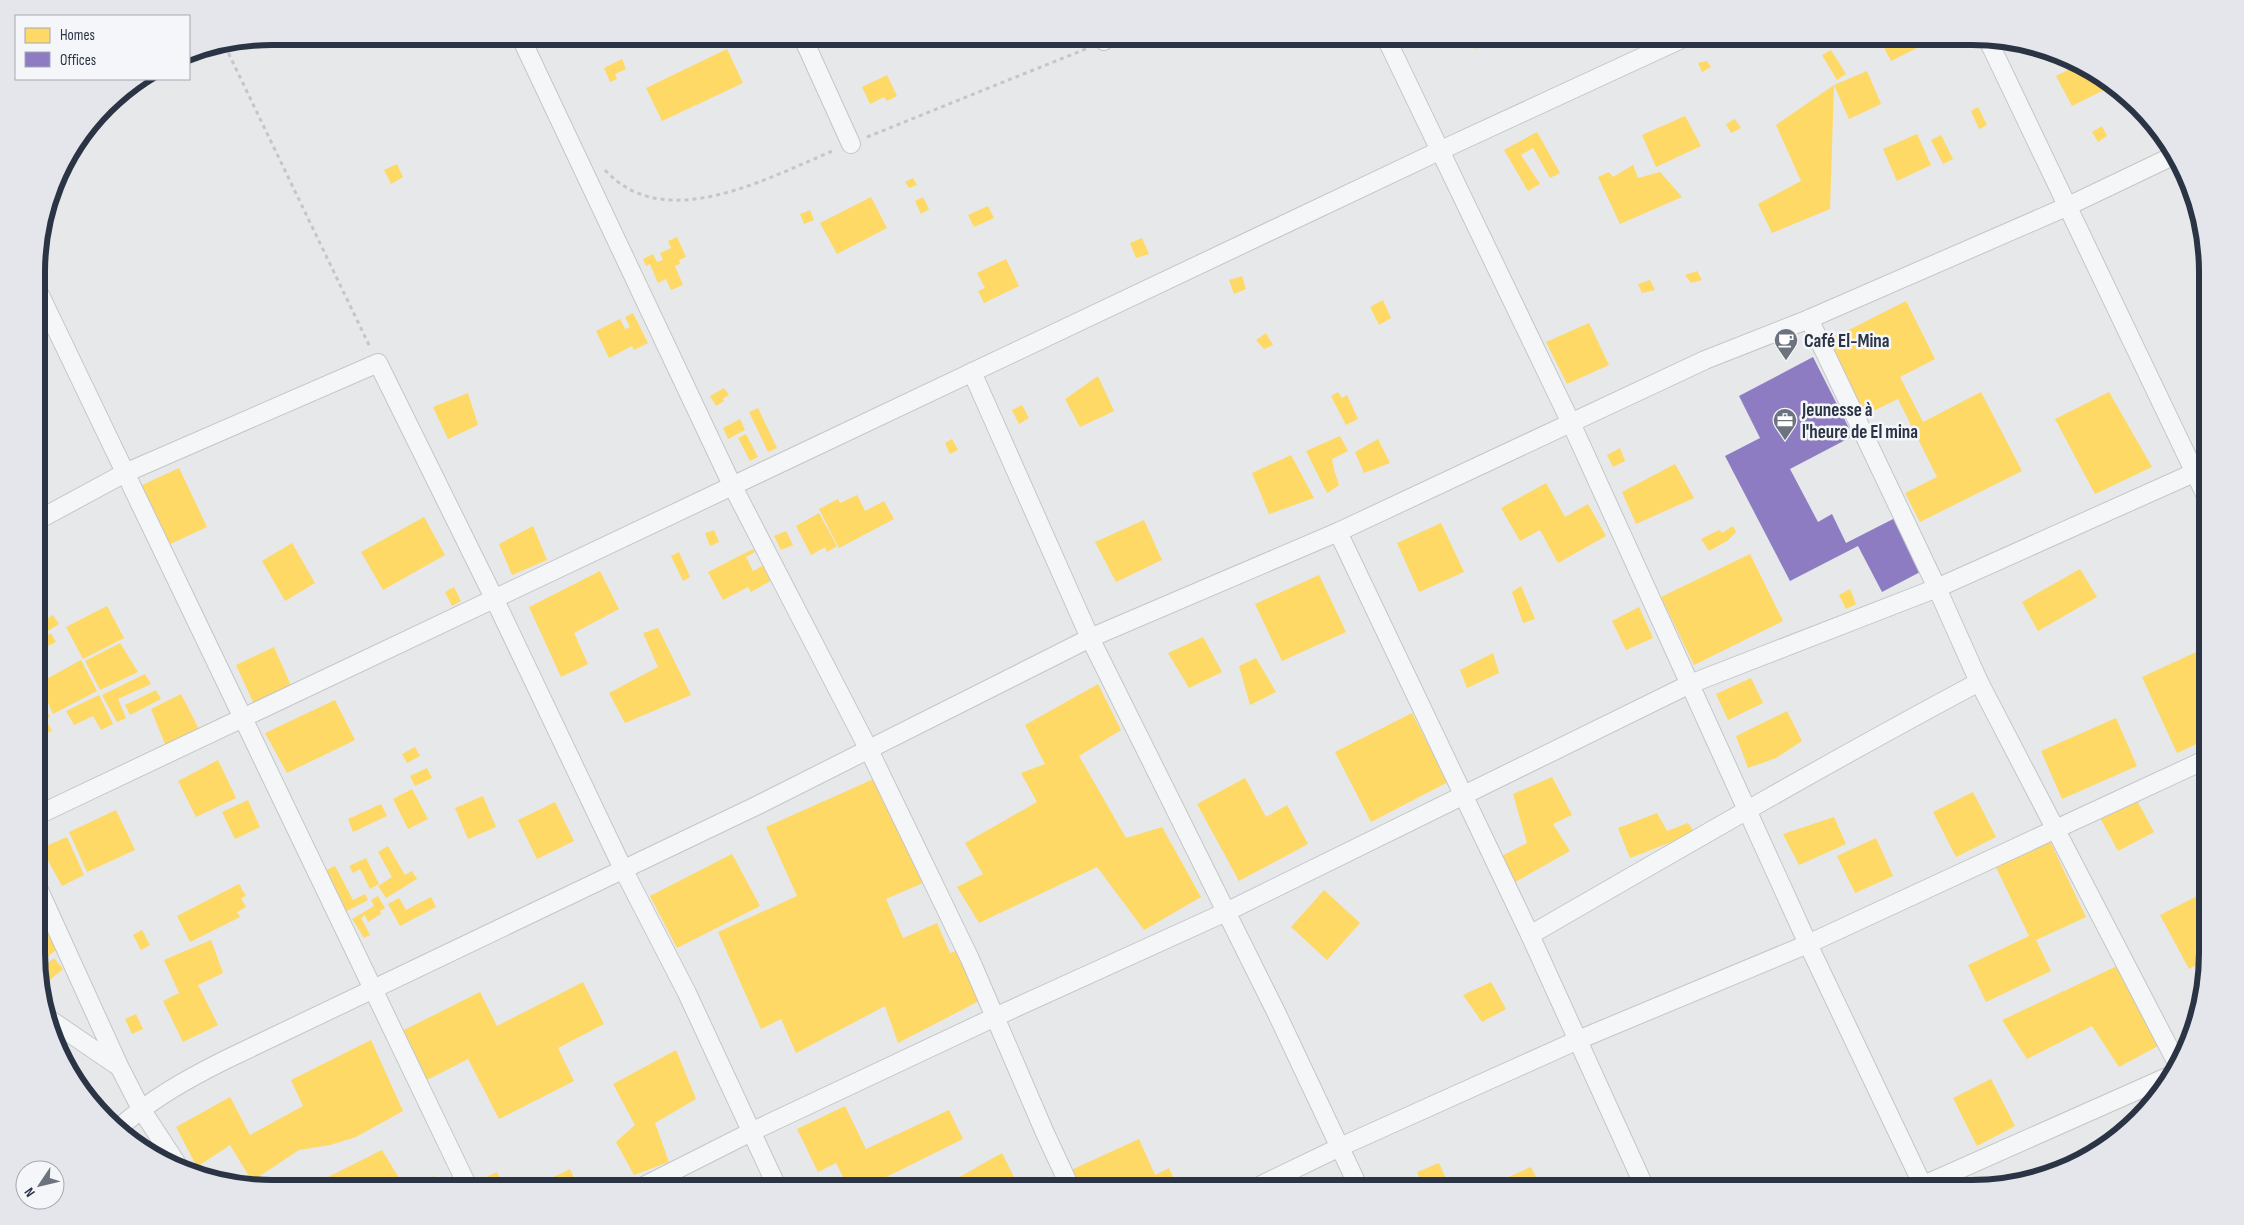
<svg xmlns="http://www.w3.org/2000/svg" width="2244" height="1225" font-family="'Sofia Sans Condensed',sans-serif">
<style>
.homes{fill:#ffd966}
.offices{fill:#8e7cc3}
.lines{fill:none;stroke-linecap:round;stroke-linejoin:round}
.minor-casing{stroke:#c4c6c8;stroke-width:20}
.path{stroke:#c5c6ca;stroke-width:3;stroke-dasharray:4 4;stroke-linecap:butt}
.minor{stroke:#f5f6f7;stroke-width:18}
.labels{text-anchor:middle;stroke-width:5;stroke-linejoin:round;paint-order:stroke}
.poi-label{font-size:19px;font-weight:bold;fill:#2b3445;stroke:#f4f6f9;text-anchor:start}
.rim{fill:none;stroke:#2b3445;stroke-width:6}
</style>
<rect width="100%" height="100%" fill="#e6e8ea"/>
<g class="homes">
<path d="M 899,36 L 923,36 L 902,45 Z"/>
<path d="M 1001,36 L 1020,36 L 1005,44 Z"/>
<path d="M 1878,36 L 1923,36 L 1927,43 L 1891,61 Z"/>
<path d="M 1480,38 L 1483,43 L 1475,49 L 1471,44 Z"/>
<path d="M 727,49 L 743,83 L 662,121 L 646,88 Z"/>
<path d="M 1831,50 L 1846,74 L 1837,80 L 1822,55 Z"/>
<path d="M 622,59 L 626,69 L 615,74 L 617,79 L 610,82 L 604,68 Z"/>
<path d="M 1707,61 L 1711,67 L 1702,72 L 1698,63 Z"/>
<path d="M 2080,64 L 2090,68 L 2110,87 L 2072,106 L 2056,76 Z"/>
<path d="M 1867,71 L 1881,104 L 1849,119 L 1834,85 Z"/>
<path d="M 887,75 L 897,96 L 887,101 L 884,97 L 870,104 L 862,87 Z"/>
<path d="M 1834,85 L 1830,209 L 1772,233 L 1758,204 L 1801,181 L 1776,125 Z"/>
<path d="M 1978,107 L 1987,125 L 1979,129 L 1971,111 Z"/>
<path d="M 1685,116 L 1701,146 L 1656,167 L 1642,135 Z"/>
<path d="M 1735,119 L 1741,128 L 1731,133 L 1726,124 Z"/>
<path d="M 2102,126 L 2107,136 L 2098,142 L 2092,132 Z"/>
<path d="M 1537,132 L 1560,173 L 1550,178 L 1533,148 L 1521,155 L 1540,184 L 1528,191 L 1504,150 Z"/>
<path d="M 1917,134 L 1931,165 L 1897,181 L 1883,149 Z"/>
<path d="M 1941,135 L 1953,159 L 1943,164 L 1931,140 Z"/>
<path d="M 397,164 L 403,177 L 391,184 L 384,170 Z"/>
<path d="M 1633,165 L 1638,178 L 1660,172 L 1682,197 L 1620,224 L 1598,177 L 1609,172 L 1613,177 Z"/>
<path d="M 913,178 L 917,185 L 909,188 L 905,182 Z"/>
<path d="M 871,197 L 887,228 L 837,254 L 820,223 Z"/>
<path d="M 923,197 L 929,209 L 921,214 L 915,201 Z"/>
<path d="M 988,206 L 994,218 L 974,227 L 968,215 Z"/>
<path d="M 810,210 L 814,220 L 804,224 L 800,214 Z"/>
<path d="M 2198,210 L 2201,223 L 2198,225 L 2192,214 Z"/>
<path d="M 2201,226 L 2205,247 L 2195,230 Z"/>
<path d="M 677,237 L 686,257 L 679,260 L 680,264 L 675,266 L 683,285 L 671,290 L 666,279 L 658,283 L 650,264 L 646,266 L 643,259 L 653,254 L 657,262 L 663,260 L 660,253 L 671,248 L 668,241 Z"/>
<path d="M 1142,238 L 1149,254 L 1136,258 L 1130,243 Z"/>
<path d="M 1006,259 L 1019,286 L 984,303 L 978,291 L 985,288 L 977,273 Z"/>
<path d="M 1697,271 L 1702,280 L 1691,283 L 1685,275 Z"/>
<path d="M 1242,276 L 1246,289 L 1234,294 L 1229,280 Z"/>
<path d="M 1650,280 L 1655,290 L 1642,293 L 1638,284 Z"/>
<path d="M 1383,300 L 1391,318 L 1379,325 L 1370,307 Z"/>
<path d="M 1906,301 L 1935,359 L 1900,377 L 1923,422 L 1981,392 L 2022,471 L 1920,522 L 1905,493 L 1937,477 L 1898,399 L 1865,415 L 1827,341 Z"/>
<path d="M 633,313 L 648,343 L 634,350 L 632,346 L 609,358 L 596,331 L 620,319 L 625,329 L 630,327 L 625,317 Z"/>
<path d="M 1589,323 L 1609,365 L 1567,384 L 1546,342 Z"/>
<path d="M 1266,333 L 1273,345 L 1264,349 L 1256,340 Z"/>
<path d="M 2205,353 L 2207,353 L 2207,377 L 2197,357 Z"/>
<path d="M 1098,376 L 1114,411 L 1080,427 L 1065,399 Z"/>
<path d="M 724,388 L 729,395 L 723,399 L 724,401 L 716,406 L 710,396 Z"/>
<path d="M 1338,392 L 1342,398 L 1347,395 L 1358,419 L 1346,425 L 1331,396 Z"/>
<path d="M 2109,392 L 2152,467 L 2095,494 L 2055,419 Z"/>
<path d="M 468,393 L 478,425 L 448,439 L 433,407 Z"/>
<path d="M 1022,405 L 1029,418 L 1019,424 L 1012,410 Z"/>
<path d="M 758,408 L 777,448 L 768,452 L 749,412 Z"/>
<path d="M 740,419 L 745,430 L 728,439 L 723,428 Z"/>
<path d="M 746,434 L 758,457 L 750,461 L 738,438 Z"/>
<path d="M 1340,436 L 1348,451 L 1332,459 L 1334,470 L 1339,485 L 1327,493 L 1306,451 Z"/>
<path d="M 952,439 L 958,450 L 950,454 L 945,443 Z"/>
<path d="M 1378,439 L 1390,463 L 1364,473 L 1355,452 Z"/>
<path d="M 1620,448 L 1625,461 L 1613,467 L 1607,455 Z"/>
<path d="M 1291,455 L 1314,498 L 1269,514 L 1252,473 Z"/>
<path d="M 1675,464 L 1694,498 L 1636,524 L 1622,492 Z"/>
<path d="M 179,468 L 207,527 L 166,546 L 138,487 Z"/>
<path d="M 1546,483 L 1565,517 L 1588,504 L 1606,536 L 1558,563 L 1540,530 L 1520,541 L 1501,508 Z"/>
<path d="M 857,495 L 865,511 L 884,501 L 894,519 L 839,548 L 819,509 L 838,499 L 840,503 Z"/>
<path d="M 819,513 L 837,546 L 827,552 L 825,547 L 811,555 L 796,526 Z"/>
<path d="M 424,517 L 445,555 L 383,590 L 361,552 Z"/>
<path d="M 1144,520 L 1162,560 L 1116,582 L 1095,542 Z"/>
<path d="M 1441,523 L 1464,572 L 1419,592 L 1397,543 Z"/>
<path d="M 533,526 L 547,560 L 512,575 L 499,544 Z"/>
<path d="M 1733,526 L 1736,532 L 1727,541 L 1709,551 L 1701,539 L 1719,530 L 1722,533 Z"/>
<path d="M 714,530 L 719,542 L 710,546 L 705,533 Z"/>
<path d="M 786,531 L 793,545 L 781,550 L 774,536 Z"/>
<path d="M 292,543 L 315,583 L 285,601 L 262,561 Z"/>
<path d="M 753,549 L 755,552 L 746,557 L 753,571 L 766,564 L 774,579 L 751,592 L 748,587 L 723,600 L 708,572 Z"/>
<path d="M 679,552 L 690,577 L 683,581 L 671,556 Z"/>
<path d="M 1750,554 L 1783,621 L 1694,665 L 1661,597 Z"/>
<path d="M 2080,569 L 2097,597 L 2038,631 L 2022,602 Z"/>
<path d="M 600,571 L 619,609 L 574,633 L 588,664 L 561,677 L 529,607 Z"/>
<path d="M 1319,575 L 1346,632 L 1282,661 L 1255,604 Z"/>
<path d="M 1521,586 L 1535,619 L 1523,623 L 1512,592 Z"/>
<path d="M 454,587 L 461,601 L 452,606 L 445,592 Z"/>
<path d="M 1850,589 L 1856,604 L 1846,609 L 1839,595 Z"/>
<path d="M 107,606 L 124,638 L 83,659 L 66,627 Z"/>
<path d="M 1639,607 L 1653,638 L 1626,650 L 1612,621 Z"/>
<path d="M 53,615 L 59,624 L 46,632 L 40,623 Z"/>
<path d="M 658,628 L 691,695 L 625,723 L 609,693 L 658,667 L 643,633 Z"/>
<path d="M 51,633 L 56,642 L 38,651 L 38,641 Z"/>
<path d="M 1203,637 L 1222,672 L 1189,688 L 1168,653 Z"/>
<path d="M 120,643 L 138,672 L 100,690 L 85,661 Z"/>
<path d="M 274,647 L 292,688 L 255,706 L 236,665 Z"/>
<path d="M 2207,647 L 2207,739 L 2177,753 L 2142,677 Z"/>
<path d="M 1493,653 L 1499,673 L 1467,688 L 1460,670 Z"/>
<path d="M 38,654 L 48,673 L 38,678 Z"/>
<path d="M 1256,658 L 1276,692 L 1250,705 L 1239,666 Z"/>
<path d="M 81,660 L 97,691 L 53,714 L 39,683 Z"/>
<path d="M 145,674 L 151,684 L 118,699 L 126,718 L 117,722 L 102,695 Z"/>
<path d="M 1751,678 L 1763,703 L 1728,720 L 1716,694 Z"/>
<path d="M 1098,684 L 1121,730 L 1079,756 L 1126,838 L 1162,827 L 1201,897 L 1144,930 L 1097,867 L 979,923 L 957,887 L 983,874 L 965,843 L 1037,802 L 1021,773 L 1045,764 L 1025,725 Z"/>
<path d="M 156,690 L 161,699 L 130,715 L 125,705 Z"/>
<path d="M 181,694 L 199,729 L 166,747 L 151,709 Z"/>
<path d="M 99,695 L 113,724 L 101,730 L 93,716 L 74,725 L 66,711 Z"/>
<path d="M 40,697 L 50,717 L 38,722 L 38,698 Z"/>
<path d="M 335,700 L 355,740 L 287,773 L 265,733 Z"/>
<path d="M 1787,711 L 1802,741 L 1776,758 L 1748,768 L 1736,736 Z"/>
<path d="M 1412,713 L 1448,782 L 1371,822 L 1335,752 Z"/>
<path d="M 2116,718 L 2137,766 L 2062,799 L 2041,751 Z"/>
<path d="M 46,720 L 52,731 L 38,737 L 38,723 Z"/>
<path d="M 415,747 L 420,756 L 407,763 L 402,754 Z"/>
<path d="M 218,760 L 236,798 L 196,817 L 178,781 Z"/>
<path d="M 427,768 L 432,778 L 415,786 L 410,776 Z"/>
<path d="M 878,777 L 925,882 L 886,899 L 903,938 L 937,923 L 950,953 L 963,948 L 979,1001 L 898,1043 L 885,1006 L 796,1053 L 781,1019 L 761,1029 L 718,932 L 797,896 L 766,827 Z"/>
<path d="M 1552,777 L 1572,815 L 1553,824 L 1570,851 L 1510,885 L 1496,859 L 1527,843 L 1513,794 Z"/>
<path d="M 1245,778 L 1266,817 L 1287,805 L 1308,844 L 1239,881 L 1197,804 Z"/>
<path d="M 412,789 L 428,819 L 408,829 L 393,799 Z"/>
<path d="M 1973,792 L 1996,837 L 1956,857 L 1933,812 Z"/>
<path d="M 483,796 L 496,827 L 468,839 L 455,808 Z"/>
<path d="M 2135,797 L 2154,832 L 2118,851 L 2099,816 Z"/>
<path d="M 248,800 L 260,827 L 235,839 L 222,812 Z"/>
<path d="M 555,802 L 574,841 L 537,859 L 518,820 Z"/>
<path d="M 381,804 L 387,816 L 353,832 L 348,819 Z"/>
<path d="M 116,810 L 135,850 L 87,872 L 69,832 Z"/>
<path d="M 1657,813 L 1667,831 L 1688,823 L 1695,833 L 1630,858 L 1618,828 Z"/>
<path d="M 1834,817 L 1846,844 L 1799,865 L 1783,834 Z"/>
<path d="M 2047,835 L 2086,917 L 2036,940 L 2051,971 L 1986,1002 L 1968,965 L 2029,936 L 1993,861 Z"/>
<path d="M 67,837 L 84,875 L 62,886 L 41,848 Z"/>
<path d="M 1876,838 L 1893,876 L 1855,893 L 1837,856 Z"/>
<path d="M 388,846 L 405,875 L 412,871 L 417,879 L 386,898 L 378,886 L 392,877 L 378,852 Z"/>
<path d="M 732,854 L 760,906 L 677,948 L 650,896 Z"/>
<path d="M 366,858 L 379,884 L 370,889 L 360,869 L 353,873 L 349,866 Z"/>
<path d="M 335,866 L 353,900 L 365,894 L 368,900 L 345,912 L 324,871 Z"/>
<path d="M 239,884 L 246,896 L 241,898 L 246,907 L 237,912 L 240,917 L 190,942 L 177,916 Z"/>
<path d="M 1324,890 L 1360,923 L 1327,960 L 1291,927 Z"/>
<path d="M 2207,891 L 2207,959 L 2189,969 L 2160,915 Z"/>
<path d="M 378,896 L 385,908 L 380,911 L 381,914 L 368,922 L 365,915 L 361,918 L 370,935 L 364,938 L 352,919 L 374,906 L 371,900 Z"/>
<path d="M 431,897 L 436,907 L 400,926 L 388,904 L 399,898 L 406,910 Z"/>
<path d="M 40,917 L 57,949 L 38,965 L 38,919 Z"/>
<path d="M 142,930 L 150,945 L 141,950 L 133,935 Z"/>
<path d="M 211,940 L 223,973 L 198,985 L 218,1025 L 183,1042 L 163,1001 L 179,993 L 164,960 Z"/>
<path d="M 54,958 L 63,969 L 40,988 L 38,971 Z"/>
<path d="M 2117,966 L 2158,1046 L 2119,1067 L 2092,1026 L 2027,1059 L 2002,1020 Z"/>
<path d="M 583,982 L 604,1024 L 558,1048 L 574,1081 L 499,1119 L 468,1059 L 427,1080 L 402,1031 L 480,992 L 497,1026 Z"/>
<path d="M 1491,982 L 1506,1009 L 1482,1022 L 1463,995 Z"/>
<path d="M 136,1014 L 143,1029 L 132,1034 L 125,1019 Z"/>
<path d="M 371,1040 L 403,1111 L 356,1137 L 330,1145 L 299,1150 L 252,1181 L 230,1145 L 197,1167 L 176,1127 L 230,1097 L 250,1135 L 303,1106 L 291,1080 Z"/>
<path d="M 676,1050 L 696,1099 L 655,1123 L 669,1162 L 634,1175 L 616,1142 L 635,1125 L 613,1084 Z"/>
<path d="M 1991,1079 L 2015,1126 L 1977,1146 L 1953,1098 Z"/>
<path d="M 845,1106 L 866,1149 L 949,1110 L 963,1139 L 862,1189 L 849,1189 L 836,1163 L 818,1172 L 797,1129 Z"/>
<path d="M 1139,1139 L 1155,1175 L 1169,1168 L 1178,1188 L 1079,1189 L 1071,1170 Z"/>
<path d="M 382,1150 L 405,1188 L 434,1176 L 441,1189 L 324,1189 L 320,1181 Z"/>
<path d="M 1002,1153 L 1020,1189 L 938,1189 Z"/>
<path d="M 2077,1153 L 2082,1159 L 2046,1177 L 2046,1176 Z"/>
<path d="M 1439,1163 L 1448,1183 L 1436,1188 L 1433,1180 L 1415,1188 L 1397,1188 L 1396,1187 L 1413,1179 L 1415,1185 L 1421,1182 L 1417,1172 Z"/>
<path d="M 1531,1167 L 1542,1188 L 1509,1188 L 1504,1179 Z"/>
<path d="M 570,1169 L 579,1189 L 529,1189 Z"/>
<path d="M 497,1172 L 505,1189 L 482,1189 L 478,1181 Z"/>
<path d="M 284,1180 L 289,1189 L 274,1189 Z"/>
</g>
<path class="offices" d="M 1813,357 L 1853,436 L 1790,469 L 1818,522 L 1832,514 L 1846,543 L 1897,517 L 1924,570 L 1882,592 L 1858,546 L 1790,581 L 1725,456 L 1760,438 L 1739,396 Z"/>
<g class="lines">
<g class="minor-casing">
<g id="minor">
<path d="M 520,36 L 732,485 L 869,750 L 970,959 L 1045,1133 L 1071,1189"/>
<path d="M 802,36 L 851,144"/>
<path d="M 1102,36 L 1104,41"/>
<path d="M 1385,36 L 1571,423 L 1808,944 L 1924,1188"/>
<path d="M 1987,38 L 2207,498"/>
<path d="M 38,291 L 469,1189"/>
<path d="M 1809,319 L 1937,588 L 1979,682 L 2178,1065"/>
<path d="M 972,372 L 1090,638 L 1277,1014 L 1359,1188"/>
<path d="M 38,520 L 125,473 L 378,363 L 494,598 L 623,869 L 687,993 L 778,1189"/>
<path d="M 1338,532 L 1530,935 L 1645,1188"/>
<path d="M 38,815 L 1439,151 L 1688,36"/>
<path d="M 38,888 L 119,1066 L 141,1109 L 179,1167"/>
<path d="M 1530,935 C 1679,849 1827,763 1979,682"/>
<path d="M 52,1021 L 118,1066"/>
<path d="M 121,1126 C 153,1098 187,1079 225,1060 L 756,806 L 1090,638 L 1338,532 L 1705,360 L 1809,319 L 2066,207 L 2175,155"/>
<path d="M 1255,1188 L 1340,1147 L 1578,1040 L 1808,944 L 2207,759"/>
<path d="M 1917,1188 L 2174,1074"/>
<path d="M 638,1189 L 751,1132 L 995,1017 L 1226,912 L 1690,684 L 1937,588 L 2207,467"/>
</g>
</g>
<g class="path">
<path d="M 225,46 L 370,347"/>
<path d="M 867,137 L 1088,48"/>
<path d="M 605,170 C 665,236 769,177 835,150"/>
</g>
<use href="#minor" class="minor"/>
</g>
<defs>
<g id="cafe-pin" transform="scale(1.25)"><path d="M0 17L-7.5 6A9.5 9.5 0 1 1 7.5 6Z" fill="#6c737f" stroke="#f4f6f9"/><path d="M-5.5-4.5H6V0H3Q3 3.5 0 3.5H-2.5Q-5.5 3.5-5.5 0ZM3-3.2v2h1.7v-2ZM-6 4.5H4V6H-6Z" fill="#fff"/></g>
<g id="office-pin" transform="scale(1.25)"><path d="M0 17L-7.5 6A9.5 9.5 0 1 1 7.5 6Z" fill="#6c737f" stroke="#f4f6f9"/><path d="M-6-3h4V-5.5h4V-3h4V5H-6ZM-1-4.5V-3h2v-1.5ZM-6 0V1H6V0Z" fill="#fff"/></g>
</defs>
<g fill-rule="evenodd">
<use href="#cafe-pin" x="1786" y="340"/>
<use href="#office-pin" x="1785" y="420"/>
</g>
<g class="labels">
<g class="poi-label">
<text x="1804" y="347">Café El-Mina</text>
<text x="1802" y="416">Jeunesse à<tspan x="1802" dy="22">l'heure de El mina</tspan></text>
</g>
</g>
<path d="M0 0H2244V1225H0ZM272 45H1972A227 227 0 0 1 2199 272V953A227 227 0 0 1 1972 1180H272A227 227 0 0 1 45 953V272A227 227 0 0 1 272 45Z" fill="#e4e6eb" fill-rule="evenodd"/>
<path class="rim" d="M272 45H1972A227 227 0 0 1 2199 272V953A227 227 0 0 1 1972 1180H272A227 227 0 0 1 45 953V272A227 227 0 0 1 272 45Z"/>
<rect x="15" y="15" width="175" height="65" fill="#f4f6f9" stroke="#a4a8b1"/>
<rect x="25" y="28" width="25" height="15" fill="#ffd966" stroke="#a4a8b1"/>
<text x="60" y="40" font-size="15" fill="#2b3445">Homes</text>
<rect x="25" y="52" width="25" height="15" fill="#8e7cc3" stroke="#a4a8b1"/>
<text x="60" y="65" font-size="15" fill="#2b3445">Offices</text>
<g transform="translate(40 1185) rotate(235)"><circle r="24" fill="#f4f6f9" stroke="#a4a8b1"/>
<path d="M0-4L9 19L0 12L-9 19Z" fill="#6c737f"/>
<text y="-8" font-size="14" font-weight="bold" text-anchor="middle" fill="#2b3445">N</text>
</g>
</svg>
